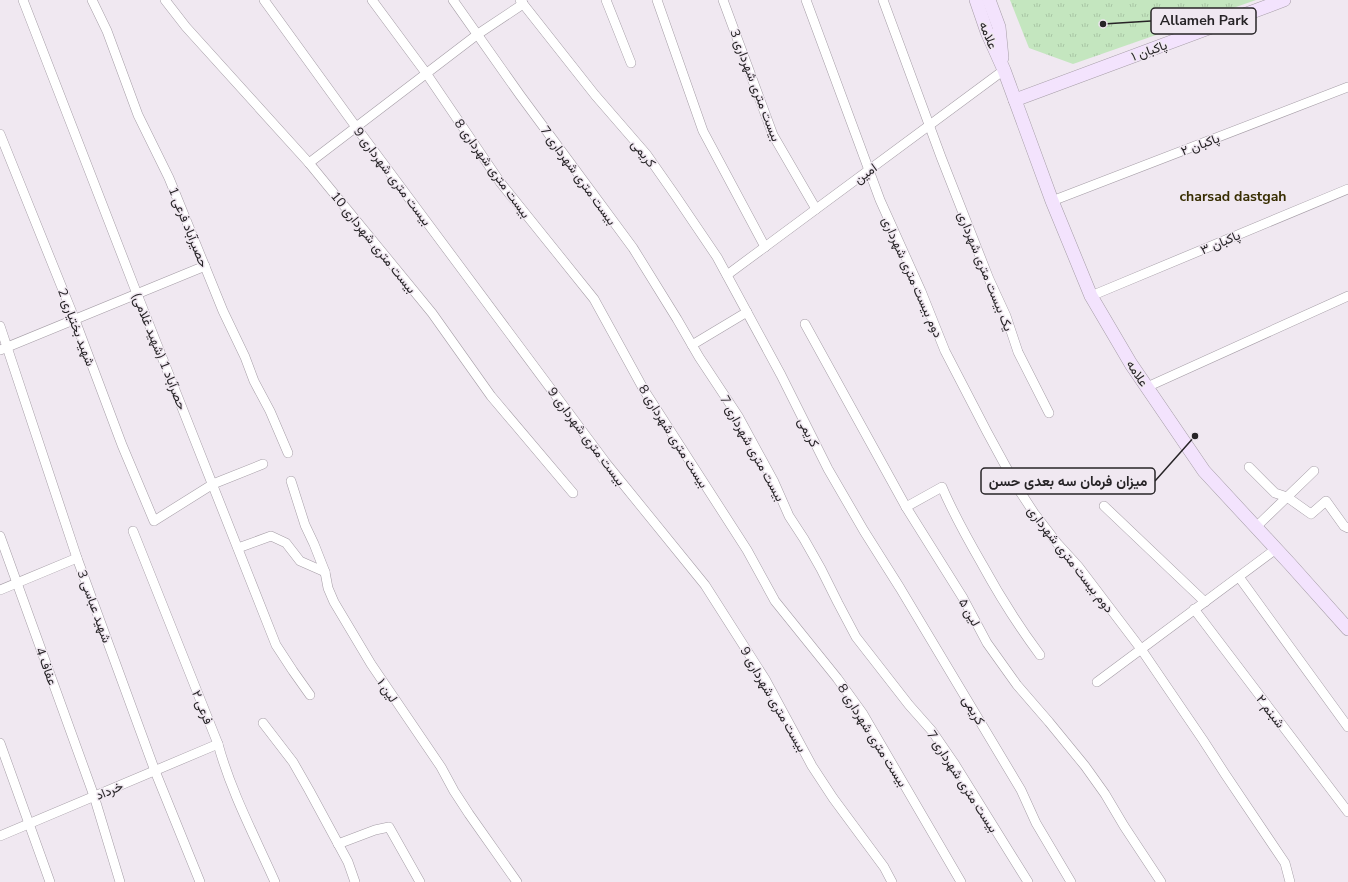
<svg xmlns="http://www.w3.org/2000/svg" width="1348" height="882" font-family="'Nunito Sans',Vazirmatn,sans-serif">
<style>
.grass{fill:url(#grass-tufts)}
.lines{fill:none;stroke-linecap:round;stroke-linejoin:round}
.street-casing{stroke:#a59da6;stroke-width:10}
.secondary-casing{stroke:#a59da6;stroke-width:14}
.street{stroke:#fff;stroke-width:9}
.secondary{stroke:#f3e3fd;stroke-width:13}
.labels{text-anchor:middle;stroke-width:3;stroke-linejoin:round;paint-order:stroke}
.street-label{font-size:13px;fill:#272427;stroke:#f0e8f1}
.neighbourhood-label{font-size:14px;font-weight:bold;fill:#382e02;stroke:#f0e8f1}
.leader{fill:none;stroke:#272427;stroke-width:1.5}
.callout-dot{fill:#272427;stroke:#f0e8f1;stroke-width:1.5}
.callout{fill:#f0e8f1;stroke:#272427;stroke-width:1.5}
.callout-label{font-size:14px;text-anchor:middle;font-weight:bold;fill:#272427}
</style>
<defs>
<pattern id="grass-tufts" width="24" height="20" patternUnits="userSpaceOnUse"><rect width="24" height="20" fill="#c4e6bf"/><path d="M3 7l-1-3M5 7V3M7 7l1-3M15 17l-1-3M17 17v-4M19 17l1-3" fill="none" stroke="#a8c5a4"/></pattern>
</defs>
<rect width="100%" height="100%" fill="#f0e8f1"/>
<path class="grass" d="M 1010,0 L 1256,0 L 1073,64 L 1029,48 Z"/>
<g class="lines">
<g class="street-casing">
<g id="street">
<path d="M 23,0 L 137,294 L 276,645 L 293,671 L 310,695"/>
<path d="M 92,0 L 107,31 L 138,115 L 169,178 L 223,311 L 245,357 L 254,381 L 270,411 L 288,453"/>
<path d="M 165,0 L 186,27 L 309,163 L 432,313 L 491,396 L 573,493"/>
<path d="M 264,0 L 356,127 L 606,463 L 705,585 L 765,679 L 812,766 L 833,798 L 884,867 L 892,882"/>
<path d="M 372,0 L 426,73 L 500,182 L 594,299 L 644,390 L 747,550 L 775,601 L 837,678 L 863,714 L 961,882"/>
<path d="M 453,0 L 520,95 L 633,248 L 677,319 L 699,357 L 738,416 L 774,482 L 789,516 L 804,539 L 821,569 L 838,603 L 856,637 L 909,705 L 932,731 L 954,763 L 1028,882"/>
<path d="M 520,0 L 595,95 L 647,155 L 675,195 L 717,257 L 781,375 L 828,469 L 864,531 L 900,588 L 1021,790 L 1036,823 L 1071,882"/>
<path d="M 606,0 L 631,63"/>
<path d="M 657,0 L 703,131 L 765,247"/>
<path d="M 723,0 L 773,135 L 816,209"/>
<path d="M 806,0 L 880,200 L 921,291 L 945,351 L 987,432 L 1017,487 L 1034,513 L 1057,543 L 1078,566 L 1141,649 L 1203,740 L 1225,774 L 1285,863 L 1290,882"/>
<path d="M 883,0 L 941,157 L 989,279 L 1006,316 L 1018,352 L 1049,413"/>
<path d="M 0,134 L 75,320 L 122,445 L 154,521 L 213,484 L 263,464"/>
<path d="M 309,163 L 478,34 L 523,4 L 522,0"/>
<path d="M 1052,201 L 1348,87"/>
<path d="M 727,275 L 1004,70"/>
<path d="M 1091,296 L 1348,189"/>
<path d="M 805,324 L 906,507 L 963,598 L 987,643 L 1017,685 L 1049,722 L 1085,766 L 1105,794 L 1124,826 L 1161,882"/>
<path d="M 0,326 L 77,558 L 155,771 L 200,882"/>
<path d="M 692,345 L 747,312"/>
<path d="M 0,350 L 205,266"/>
<path d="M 1147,387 L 1348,296"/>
<path d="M 1249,467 L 1275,493 L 1287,497 L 1311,514 L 1326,501 L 1344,526 L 1348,528"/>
<path d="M 291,481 L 305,525 L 314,544 L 325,572 L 328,588 L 334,602 L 371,664 L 441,767 L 454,791 L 469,814 L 517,882"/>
<path d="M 1104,506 L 1205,602"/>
<path d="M 906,507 L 942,487 C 953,513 967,538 982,564 C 1000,597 1017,624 1040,655"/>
<path d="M 1256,527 L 1314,471"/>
<path d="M 133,531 L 218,744 C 231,792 255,837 275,882"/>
<path d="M 0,536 L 94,796 L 120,882"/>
<path d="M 238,548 L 271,536 L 286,543 L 300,561 L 325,572"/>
<path d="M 1239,577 L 1348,727"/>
<path d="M 0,590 L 77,558"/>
<path d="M 1194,609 L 1348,812"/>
<path d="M 1097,682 L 1276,549"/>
<path d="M 263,723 L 293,762 L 309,790 L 348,862 L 355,882"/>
<path d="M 0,743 L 50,882"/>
<path d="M 0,836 L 218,744"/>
<path d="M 338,844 L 375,830 L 389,827 L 420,882"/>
</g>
</g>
<g class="secondary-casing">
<g id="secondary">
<path d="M 976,0 L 987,32 L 1004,70 L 1052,201 L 1091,296 L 1131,364 L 1204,471 L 1290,564 L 1348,629"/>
<path d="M 989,0 L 999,27 L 1002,58"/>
<path d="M 1015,100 L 1284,0"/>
</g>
</g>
<use href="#street" class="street"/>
<use href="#secondary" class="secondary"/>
</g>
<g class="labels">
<g class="street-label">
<text transform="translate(989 35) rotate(68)" y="5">علامه</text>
<text transform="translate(1149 50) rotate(-20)" y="5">پاکبان ۱</text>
<text transform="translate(756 85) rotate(69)" y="5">بیست متری شهرداری 3</text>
<text transform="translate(1200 144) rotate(-21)" y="5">پاکبان ۲</text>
<text transform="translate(644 153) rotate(52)" y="5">کریمی</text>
<text transform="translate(493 168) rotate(54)" y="5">بیست متری شهرداری 8</text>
<text transform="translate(865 173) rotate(-36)" y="5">امین</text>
<text transform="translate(579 175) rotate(54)" y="5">بیست متری شهرداری 7</text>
<text transform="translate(393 176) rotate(53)" y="5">بیست متری شهرداری 9</text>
<text transform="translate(189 227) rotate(68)" y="5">حصیرآباد فرعی 1</text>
<text transform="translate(374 242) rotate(51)" y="5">بیست متری شهرداری 10</text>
<text transform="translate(1220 242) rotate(-23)" y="5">پاکبان ۳</text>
<text transform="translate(986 271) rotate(68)" y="5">یک بیست متری شهرداری</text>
<text transform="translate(913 277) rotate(66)" y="5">دوم بیست متری شهرداری</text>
<text transform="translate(77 327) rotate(69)" y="5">شهید بختیاری 2</text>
<text transform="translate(160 351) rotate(68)" y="5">حصرآباد 1 (شهید غلامی)</text>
<text transform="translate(1138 373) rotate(57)" y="5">علامه</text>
<text transform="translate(809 432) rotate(63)" y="5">کریمی</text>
<text transform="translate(587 436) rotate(53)" y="5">بیست متری شهرداری 9</text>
<text transform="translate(674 436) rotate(58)" y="5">بیست متری شهرداری 8</text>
<text transform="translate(753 448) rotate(61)" y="5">بیست متری شهرداری 7</text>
<text transform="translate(1071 559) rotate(52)" y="5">دوم بیست متری شهرداری</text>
<text transform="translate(95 606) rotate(70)" y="5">شهید عباسی 3</text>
<text transform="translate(970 612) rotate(61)" y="5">لین ۵</text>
<text transform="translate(47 666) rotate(70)" y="5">عفاف 4</text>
<text transform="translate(388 690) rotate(56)" y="5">لین ۱</text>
<text transform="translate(774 699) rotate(60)" y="5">بیست متری شهرداری 9</text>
<text transform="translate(203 707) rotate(68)" y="5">۲ فرعی</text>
<text transform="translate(974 710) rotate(59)" y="5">کریمی</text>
<text transform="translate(1271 711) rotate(53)" y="5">شبنم ۲</text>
<text transform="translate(873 735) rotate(58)" y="5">بیست متری شهرداری 8</text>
<text transform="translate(963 781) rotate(57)" y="5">بیست متری شهرداری 7</text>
<text transform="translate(109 790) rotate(-23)" y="5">خرداد</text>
</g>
<g class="neighbourhood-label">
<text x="1233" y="201">charsad dastgah</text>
</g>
</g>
<path class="leader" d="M1103 24L1151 21M1195 436L1155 481"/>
<g class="callout-dot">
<circle cx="1103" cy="24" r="4"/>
<circle cx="1195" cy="436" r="4"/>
</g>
<g class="callout">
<rect x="1151" y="8" width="105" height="26" rx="4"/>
<rect x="981" y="468" width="174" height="26" rx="4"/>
</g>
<g class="callout-label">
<text x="1204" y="25">Allameh Park</text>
<text x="1068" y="486">میزان فرمان سه بعدی حسن</text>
</g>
</svg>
